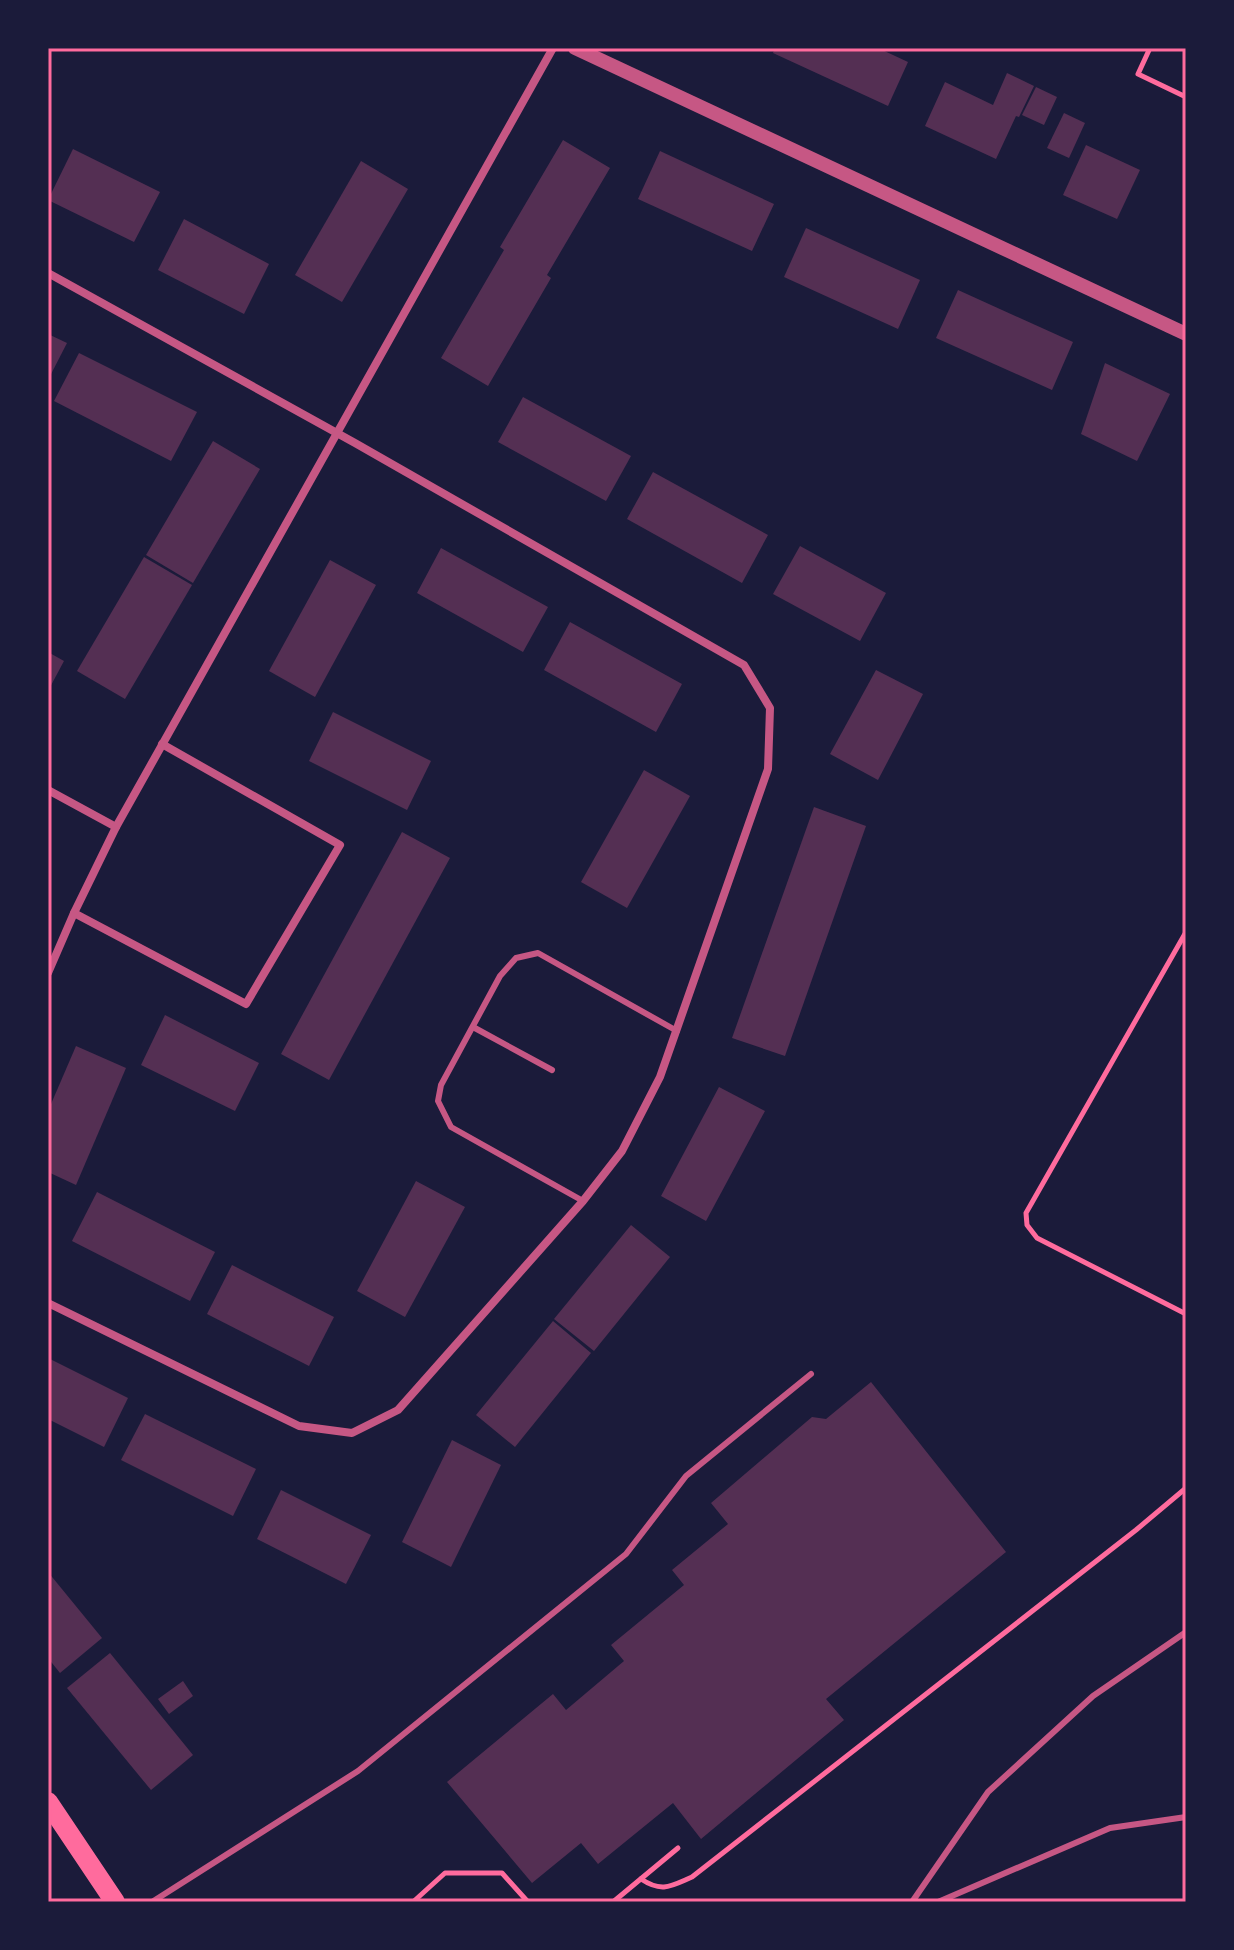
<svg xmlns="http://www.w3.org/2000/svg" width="1234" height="1950" font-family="'Sofia Sans Condensed',sans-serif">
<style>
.building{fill:#542f53}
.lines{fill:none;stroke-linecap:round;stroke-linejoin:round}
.path{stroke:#ff6b9d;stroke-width:5}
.service{stroke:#c65784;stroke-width:6}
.minor{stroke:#c65784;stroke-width:8}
.tertiary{stroke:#c65784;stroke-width:14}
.primary{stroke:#ff6b9d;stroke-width:20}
.neatline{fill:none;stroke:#ff6b9d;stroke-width:3}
</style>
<rect width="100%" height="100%" fill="#1b1b3a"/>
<g class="building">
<path d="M 775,48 L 878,48 L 908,62 L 888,106 L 773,53 Z"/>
<path d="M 1007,73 L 1034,86 L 1019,117 L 1016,116 L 996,159 L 925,126 L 945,82 L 993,105 Z"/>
<path d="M 1036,87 L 1057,97 L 1044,125 L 1022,115 Z"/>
<path d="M 1064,113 L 1085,123 L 1069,158 L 1047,148 Z"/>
<path d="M 563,140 L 610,168 L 547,275 L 551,278 L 488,386 L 441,358 L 504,250 L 500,247 Z"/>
<path d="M 1086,145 L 1140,170 L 1117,219 L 1063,195 Z"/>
<path d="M 73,149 L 160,192 L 134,242 L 48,200 Z"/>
<path d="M 660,151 L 774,204 L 752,251 L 638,199 Z"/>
<path d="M 361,161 L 408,189 L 342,302 L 295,275 Z"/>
<path d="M 184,219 L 269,264 L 244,314 L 158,270 Z"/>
<path d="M 806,228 L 920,280 L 898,329 L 784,277 Z"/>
<path d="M 958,290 L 1073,342 L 1052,390 L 936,338 Z"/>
<path d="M 48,334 L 67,343 L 48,380 Z"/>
<path d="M 79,353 L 197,412 L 171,461 L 54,401 Z"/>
<path d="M 1105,363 L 1170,394 L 1137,461 L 1081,434 Z"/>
<path d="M 523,397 L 631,456 L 606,501 L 498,442 Z"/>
<path d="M 213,441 L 260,469 L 193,583 L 146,555 Z"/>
<path d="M 653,472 L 768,535 L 742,583 L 627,519 Z"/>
<path d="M 800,546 L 886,593 L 860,641 L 773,594 Z"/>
<path d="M 441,548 L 548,607 L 523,652 L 417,593 Z"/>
<path d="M 144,557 L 192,585 L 125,699 L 77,671 Z"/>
<path d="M 330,560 L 376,585 L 315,697 L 269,671 Z"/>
<path d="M 570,622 L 682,684 L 656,732 L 544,670 Z"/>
<path d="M 48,652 L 64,661 L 48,691 Z"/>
<path d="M 876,670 L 923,694 L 878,780 L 830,754 Z"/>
<path d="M 333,712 L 431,761 L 407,810 L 309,761 Z"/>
<path d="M 644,770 L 690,796 L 627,908 L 581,882 Z"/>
<path d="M 814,807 L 866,826 L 785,1056 L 732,1038 Z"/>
<path d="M 402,832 L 450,858 L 329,1080 L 281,1054 Z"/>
<path d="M 165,1015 L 259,1063 L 235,1111 L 141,1065 Z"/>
<path d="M 76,1046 L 126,1068 L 76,1185 L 48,1172 L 48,1111 Z"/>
<path d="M 719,1087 L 765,1111 L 706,1221 L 661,1196 Z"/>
<path d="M 416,1181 L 465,1207 L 405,1317 L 357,1291 Z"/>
<path d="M 97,1192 L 215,1252 L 190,1301 L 72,1241 Z"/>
<path d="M 631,1225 L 670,1257 L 594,1351 L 554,1319 Z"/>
<path d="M 232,1265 L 334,1317 L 309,1366 L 207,1314 Z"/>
<path d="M 553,1321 L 591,1353 L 515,1447 L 476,1415 Z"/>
<path d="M 48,1358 L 128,1398 L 104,1447 L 48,1419 Z"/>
<path d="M 871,1382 L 1006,1552 L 826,1699 L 844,1720 L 701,1839 L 673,1803 L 598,1864 L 581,1843 L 532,1883 L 447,1782 L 553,1694 L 566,1710 L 624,1661 L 611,1645 L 684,1585 L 672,1570 L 728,1524 L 711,1503 L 812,1417 L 826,1419 Z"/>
<path d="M 145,1414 L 256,1469 L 233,1516 L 121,1460 Z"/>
<path d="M 452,1440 L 501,1465 L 451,1567 L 402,1542 Z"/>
<path d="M 281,1490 L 371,1535 L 346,1584 L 257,1539 Z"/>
<path d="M 48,1572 L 102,1638 L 60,1673 L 48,1658 Z"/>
<path d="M 110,1653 L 193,1755 L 151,1790 L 67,1688 Z"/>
<path d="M 183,1681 L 193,1696 L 169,1714 L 158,1699 Z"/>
</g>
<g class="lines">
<g class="path">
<path d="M 1150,48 L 1138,74 L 1186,97"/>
<path d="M 1186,932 L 1026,1213 L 1027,1225 L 1037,1238 L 1186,1314"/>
<path d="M 641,1879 C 662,1893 671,1886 692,1877 L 1136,1530 L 1186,1488"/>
<path d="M 413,1902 L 445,1873 L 502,1873 L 528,1902"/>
<path d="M 613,1902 L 678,1848"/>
</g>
<g class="service">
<path d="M 473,1027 L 552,1070"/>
<path d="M 583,1201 L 451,1127 L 438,1101 L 441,1085 L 500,976 L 516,958 L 538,953 L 677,1031"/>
<path d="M 152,1902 L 358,1771 L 626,1554 L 686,1476 L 811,1374"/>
<path d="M 912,1902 L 988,1792 L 1093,1696 L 1186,1632"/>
<path d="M 938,1902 L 1110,1828 L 1186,1817"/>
</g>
<g class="minor">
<path d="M 48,273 L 355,443 L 744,665 L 770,708 L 768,769 L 660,1077 L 622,1151 L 583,1201 L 398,1410 L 352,1433 L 299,1426 L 48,1303"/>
<path d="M 48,790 L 116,827"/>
<path d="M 74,913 L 246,1004 L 340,845 L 162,744"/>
<path d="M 48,973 L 74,913 L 116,827 L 553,48"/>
</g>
<path class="tertiary" d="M 575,48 L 1186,334"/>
<path class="primary" d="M 48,1802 L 115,1902"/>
</g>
<rect width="1234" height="1950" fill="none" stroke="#1b1b3a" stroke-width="100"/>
<rect x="50" y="50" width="1134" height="1850" class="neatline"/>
</svg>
